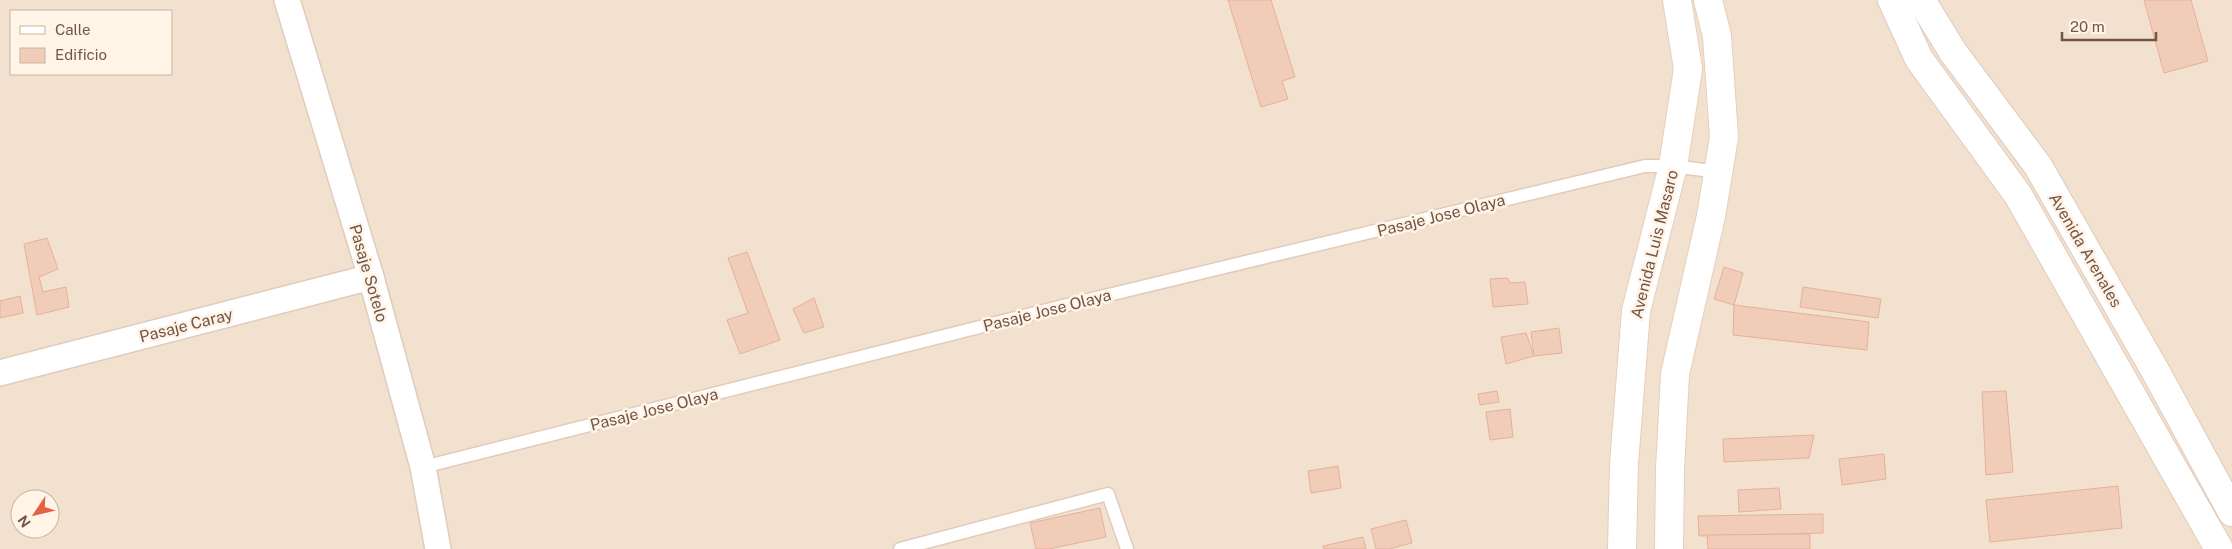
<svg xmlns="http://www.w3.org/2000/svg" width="2232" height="549" font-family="'Public Sans',sans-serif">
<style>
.residential{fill:#f3e1cf;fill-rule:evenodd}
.building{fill:#f1ccb8;stroke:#e4b198}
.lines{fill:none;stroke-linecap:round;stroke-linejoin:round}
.service-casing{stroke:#e0cbbc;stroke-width:15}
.minor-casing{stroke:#e0cbbc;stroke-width:28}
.tertiary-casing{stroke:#e0cbbc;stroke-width:30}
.secondary-casing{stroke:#e7cebc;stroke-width:30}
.service{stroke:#fff;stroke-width:12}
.minor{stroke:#fff;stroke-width:25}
.tertiary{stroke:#fff;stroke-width:28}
.secondary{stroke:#fff;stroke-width:28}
.labels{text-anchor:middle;stroke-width:5;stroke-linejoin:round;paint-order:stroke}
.street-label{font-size:16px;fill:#725548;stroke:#fff4e6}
</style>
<rect width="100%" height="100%" fill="#fcf0e0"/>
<path class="residential" d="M 0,0 L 2232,0 L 2232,549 L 0,549 ZM 11,11 L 171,11 L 171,74 L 11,74 ZM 20,499 L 50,499 L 50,529 L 20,529 Z"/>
<g class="building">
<path d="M 1228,0 L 1271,0 L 1295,77 L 1282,81 L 1288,99 L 1261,107 Z"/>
<path d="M 2144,0 L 2191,0 L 2208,61 L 2164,73 Z"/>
<path d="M 47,238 L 58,269 L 39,277 L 43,292 L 66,287 L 69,307 L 37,315 L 24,244 Z"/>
<path d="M 747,252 L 780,340 L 740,354 L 727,320 L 748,313 L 728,258 Z"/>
<path d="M 1724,267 L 1743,273 L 1734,305 L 1714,299 Z"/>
<path d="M 1507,278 L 1511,283 L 1525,282 L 1528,304 L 1493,307 L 1490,279 Z"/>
<path d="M 1803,287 L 1881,299 L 1878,318 L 1800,307 Z"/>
<path d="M 20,296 L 23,313 L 0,318 L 0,301 Z"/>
<path d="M 814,298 L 824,327 L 804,333 L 793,309 Z"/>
<path d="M 1734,305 L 1869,322 L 1867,350 L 1733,335 Z"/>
<path d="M 1559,328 L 1562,353 L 1534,356 L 1531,332 Z"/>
<path d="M 1526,333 L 1534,356 L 1506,364 L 1501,337 Z"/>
<path d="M 1497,391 L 1499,402 L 1480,405 L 1478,394 Z"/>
<path d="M 2006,391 L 2013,472 L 1986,475 L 1982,392 Z"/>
<path d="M 1510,409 L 1513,437 L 1490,440 L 1486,412 Z"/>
<path d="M 1814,435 L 1809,458 L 1724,462 L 1723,439 Z"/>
<path d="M 1884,454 L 1886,479 L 1842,485 L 1839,459 Z"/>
<path d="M 1338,466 L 1341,488 L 1311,493 L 1308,471 Z"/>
<path d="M 2118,486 L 2122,528 L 1990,542 L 1986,500 Z"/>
<path d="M 1779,488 L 1781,509 L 1739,512 L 1738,490 Z"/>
<path d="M 1100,508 L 1106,537 L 1049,549 L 1036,549 L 1030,523 Z"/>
<path d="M 1823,514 L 1823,533 L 1699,536 L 1698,516 Z"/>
<path d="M 1406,520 L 1412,543 L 1389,549 L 1376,549 L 1371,529 Z"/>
<path d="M 1810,534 L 1810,549 L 1708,549 L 1707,535 Z"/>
<path d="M 1363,537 L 1366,549 L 1324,549 L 1323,546 Z"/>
</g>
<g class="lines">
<g class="service-casing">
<g id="service">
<path d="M 423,467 L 1071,304 L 1645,166 L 1673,166 L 1718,172"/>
<path d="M 900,549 L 1108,494 L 1127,549"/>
</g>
</g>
<g class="minor-casing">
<g id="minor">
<path d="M 287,0 L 371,277 L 423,467 L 438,549"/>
<path d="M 0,373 L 371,277"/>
</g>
</g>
<g class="tertiary-casing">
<g id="tertiary">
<path d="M 1892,0 L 1919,59 L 2018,195 L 2219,549"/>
<path d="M 1921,0 L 1953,52 L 2038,166 L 2157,374 L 2232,512"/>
</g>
</g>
<g class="secondary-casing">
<g id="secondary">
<path d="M 1622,549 L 1624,464 L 1636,311 L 1673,166 L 1688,69 L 1677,0"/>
<path d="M 1669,549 L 1670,469 L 1675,374 L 1711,216 L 1724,137 L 1717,36 L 1708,0"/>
</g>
</g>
<use href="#service" class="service"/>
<use href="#minor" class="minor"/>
<use href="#tertiary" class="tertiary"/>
<use href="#secondary" class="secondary"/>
</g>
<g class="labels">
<g class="street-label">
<text transform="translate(1441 215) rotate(-14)" y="6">Pasaje Jose Olaya</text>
<text transform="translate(1654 244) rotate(-76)" y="6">Avenida Luis Masaro</text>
<text transform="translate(2086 250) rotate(60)" y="6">Avenida Arenales</text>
<text transform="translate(369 273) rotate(74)" y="6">Pasaje Sotelo</text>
<text transform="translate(1047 310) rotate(-14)" y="6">Pasaje Jose Olaya</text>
<text transform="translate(186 325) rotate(-14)" y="6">Pasaje Caray</text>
<text transform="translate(654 409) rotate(-14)" y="6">Pasaje Jose Olaya</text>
</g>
</g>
<rect x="10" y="10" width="162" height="65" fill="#fff4e6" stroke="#c7b4a7"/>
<rect x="20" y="26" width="25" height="8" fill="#ffffff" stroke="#c7b4a7"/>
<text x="55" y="35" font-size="15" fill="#725548">Calle</text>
<rect x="20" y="48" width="25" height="15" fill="#f1ccb8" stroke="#c7b4a7"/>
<text x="55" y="60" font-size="15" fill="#725548">Edificio</text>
<g transform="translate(35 514) rotate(235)"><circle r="24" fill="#fff4e6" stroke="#c7b4a7"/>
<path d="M0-4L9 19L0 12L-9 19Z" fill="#e66145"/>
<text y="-8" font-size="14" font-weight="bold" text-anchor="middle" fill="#725548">N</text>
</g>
<path d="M2062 32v8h94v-8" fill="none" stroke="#725548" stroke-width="2.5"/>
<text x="2070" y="32" font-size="15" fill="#725548" stroke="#fff4e6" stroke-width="4" paint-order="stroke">20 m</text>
</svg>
